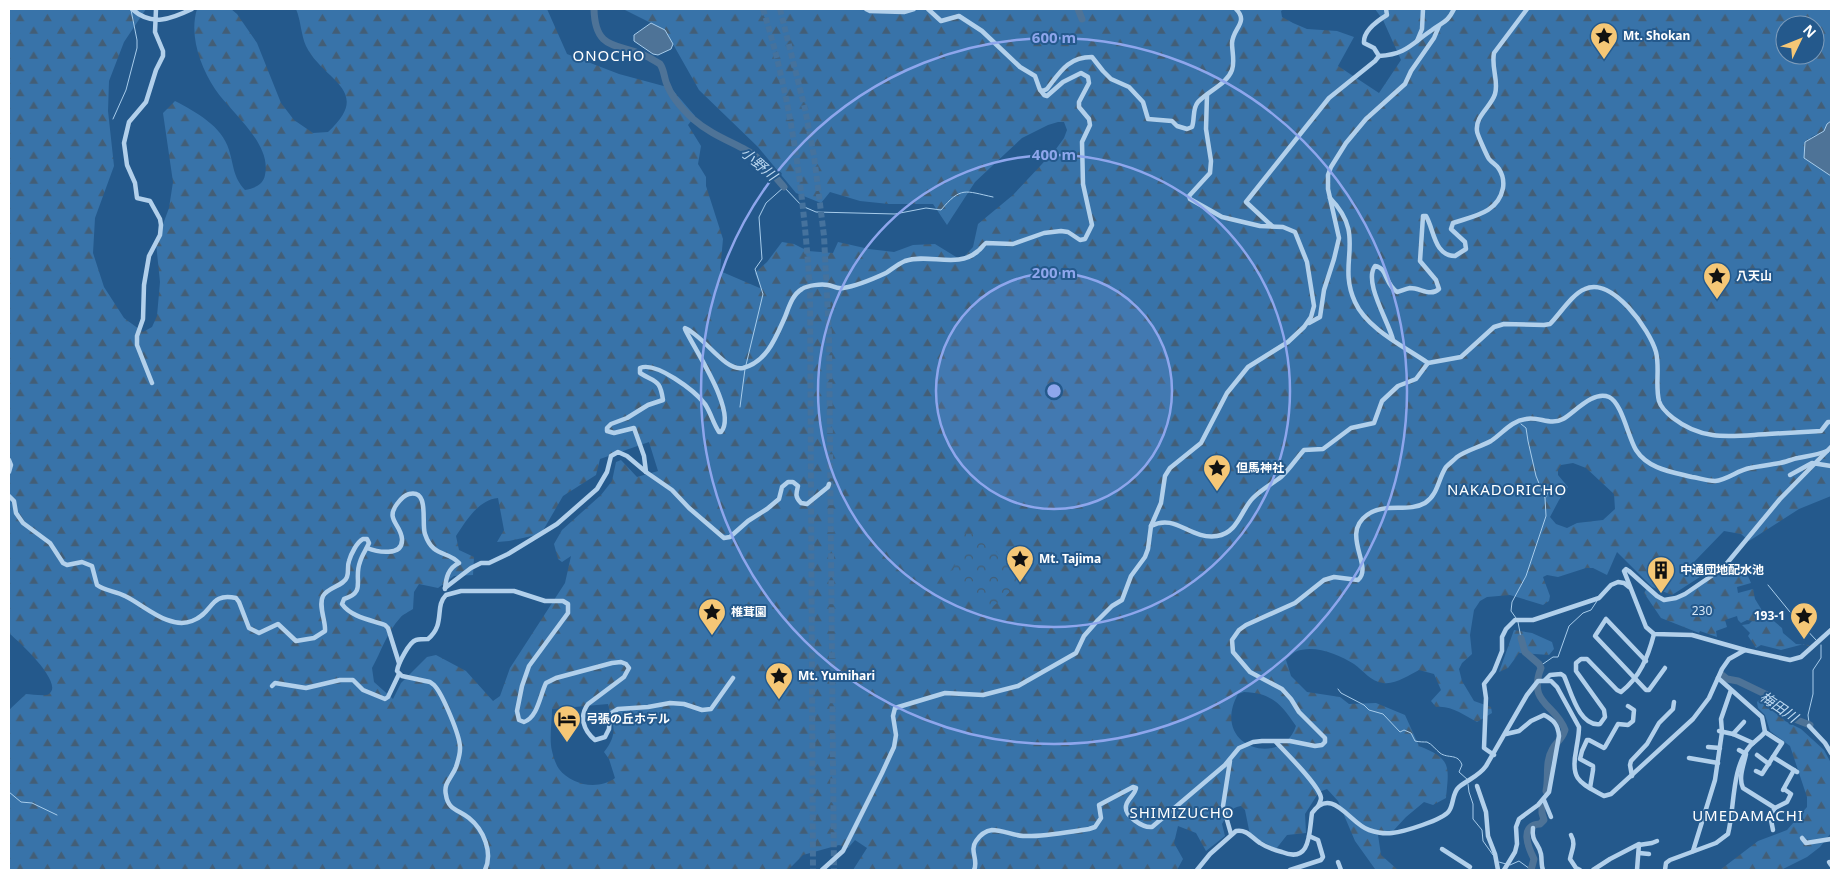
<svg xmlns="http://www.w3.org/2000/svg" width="1840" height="879" font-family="'Noto Sans','Noto Sans JP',sans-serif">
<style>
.forest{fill:url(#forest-firs);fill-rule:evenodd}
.park{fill:url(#park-crowns)}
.water{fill:#4e7397;stroke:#a7cceb}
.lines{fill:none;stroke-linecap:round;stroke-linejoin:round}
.stream{stroke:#a7cceb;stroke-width:1}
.river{stroke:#4e7397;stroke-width:7}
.highway-tunnel{stroke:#45729d;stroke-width:6;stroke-dasharray:6 3;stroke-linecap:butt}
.minor{stroke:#b2d0eb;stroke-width:4.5}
.ring{fill:none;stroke:#8ea6ec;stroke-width:2.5}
.labels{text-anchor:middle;stroke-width:4;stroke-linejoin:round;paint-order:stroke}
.poi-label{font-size:12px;font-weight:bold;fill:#fff;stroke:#24598c;text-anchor:start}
.park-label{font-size:12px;fill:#d7e8f8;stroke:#24598c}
.water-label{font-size:14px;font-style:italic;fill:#bedaf2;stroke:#24598c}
.quarter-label{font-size:15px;letter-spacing:1px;fill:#fff;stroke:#24598c}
.centre{fill:#8ea6ec;stroke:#24598c;stroke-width:2.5}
.ring-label{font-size:15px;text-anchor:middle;font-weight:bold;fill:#8ea6ec;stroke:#24598c;stroke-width:4;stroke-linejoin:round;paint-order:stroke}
</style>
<defs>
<pattern id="forest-firs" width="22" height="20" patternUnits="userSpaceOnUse" patternTransform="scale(1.25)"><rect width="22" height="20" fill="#3873a9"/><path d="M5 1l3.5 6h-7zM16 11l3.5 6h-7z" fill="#435e76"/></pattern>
<pattern id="park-crowns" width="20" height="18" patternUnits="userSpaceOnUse" patternTransform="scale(1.25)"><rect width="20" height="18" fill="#3873a9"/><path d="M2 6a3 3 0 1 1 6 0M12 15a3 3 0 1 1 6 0" fill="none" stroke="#435e76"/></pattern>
</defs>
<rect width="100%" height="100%" fill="#24598c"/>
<g class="forest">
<path d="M 9,9 L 146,9 L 124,42 L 109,81 L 108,111 L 114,166 L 95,218 L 93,253 L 104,287 L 124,318 L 143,332 L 152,327 L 157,316 L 160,282 L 156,243 L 169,208 L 173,182 L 163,113 L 175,101 C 196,112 222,126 229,150 C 234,166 233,177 245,190 C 255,188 263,185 265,175 C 272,143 231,113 215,89 C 200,66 189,35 197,9 L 231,9 L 237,14 L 257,43 L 281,103 L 294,120 L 313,133 L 328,132 C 374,90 323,81 306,46 C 301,35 301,21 296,9 L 547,9 L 567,54 L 619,74 L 671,88 L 695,116 L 688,125 L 701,146 L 698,164 L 706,177 L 706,186 L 723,239 L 720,271 L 762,289 L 755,273 L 767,262 L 782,242 L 794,244 L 808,251 L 833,253 L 838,242 L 869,249 L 894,252 L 913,245 L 935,244 L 961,260 L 973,247 L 978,224 L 1013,195 L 1056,149 L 1064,138 L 1067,130 L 1064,122 L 1058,122 L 1048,125 L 1022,138 L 975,182 L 947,225 L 933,204 L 889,204 L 860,201 L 830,192 L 821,203 L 796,193 L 758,147 L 699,90 L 665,30 L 623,9 L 1284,9 L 1281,11 L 1282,17 L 1293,23 L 1307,29 L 1337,31 L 1354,37 L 1338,66 L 1379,93 L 1401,60 L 1383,20 L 1375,9 L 1831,9 L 1831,121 L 1827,124 L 1824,131 L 1811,137 L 1804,157 L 1831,176 L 1831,496 L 1799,509 L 1749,541 L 1741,534 L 1724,531 L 1692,564 L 1703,575 L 1672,595 L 1652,587 L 1617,552 L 1607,575 L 1593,568 L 1586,568 L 1558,577 L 1547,575 L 1543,577 L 1550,596 L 1549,601 L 1543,605 L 1510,595 L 1487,597 L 1480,601 L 1474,610 L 1470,635 L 1472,654 L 1462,663 L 1459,669 L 1462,681 L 1474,701 L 1491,707 L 1492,713 L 1477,722 C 1464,715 1451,705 1436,707 L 1431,701 L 1441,690 L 1434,674 L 1419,670 C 1409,675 1395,685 1383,683 C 1370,681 1364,671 1354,664 C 1338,654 1313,644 1295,652 C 1292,654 1288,657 1286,660 L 1291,676 L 1307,692 L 1340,697 L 1349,704 L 1376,703 L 1405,715 L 1419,746 C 1452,759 1449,766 1446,798 L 1433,805 L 1424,802 L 1406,817 L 1393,831 L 1378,835 L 1381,855 L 1398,870 L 1375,869 L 1355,841 L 1338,801 L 1327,789 L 1319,792 L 1305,814 L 1306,833 L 1287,835 L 1276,849 L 1250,835 L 1245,810 L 1241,806 C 1231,807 1227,815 1222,824 L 1225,836 L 1206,851 L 1196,833 L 1178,826 L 1174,843 L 1183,859 L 1177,870 L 853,870 L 867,848 L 855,840 L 848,848 L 839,845 L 803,855 L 788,870 L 9,870 L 9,710 L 26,694 C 32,694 44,697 49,694 C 65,683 17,640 9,633 ZM 1785,25 L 1815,25 L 1815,55 L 1785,55 ZM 649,442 L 658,471 L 637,477 L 621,460 L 616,462 L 612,481 L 601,495 L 562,530 L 554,544 L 558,559 L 562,562 L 571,556 L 565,583 L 510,668 L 500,696 L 493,701 L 466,671 L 436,655 L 427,657 L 401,683 L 393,699 L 374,682 L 372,668 C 381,652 387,632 400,618 C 403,614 409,612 413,609 L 414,592 L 419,584 L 438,588 L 454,576 L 473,575 L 474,557 L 459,550 L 456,536 C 466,521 478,500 498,498 L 504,530 L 497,542 L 509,541 L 541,534 L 563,496 L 596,475 L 600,459 ZM 1573,463 L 1586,468 L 1614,494 L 1615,509 L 1603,520 L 1577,523 L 1567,528 L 1556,524 L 1550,517 L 1559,500 L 1568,487 L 1558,475 L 1558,470 L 1561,465 ZM 1244,692 C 1272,693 1281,704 1296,726 C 1282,769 1209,747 1238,694 ZM 608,704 C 613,725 619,733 604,752 L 609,759 L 615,778 C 599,790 572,786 559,769 C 556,765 553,756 552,751 C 549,739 552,722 552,709 Z"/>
<path d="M 1723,568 L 1747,574 L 1751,583 L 1737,587 L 1738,593 L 1753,589 L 1755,599 L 1763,612 L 1782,628 L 1783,633 L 1796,644 L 1809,645 L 1812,648 L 1804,644 L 1781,650 L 1761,645 L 1756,648 L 1748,636 L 1750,633 L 1742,625 L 1749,624 L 1752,621 L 1747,620 L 1741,623 L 1738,620 L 1737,616 L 1725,620 L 1727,627 L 1716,631 L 1717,637 L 1700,631 L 1699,633 L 1661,618 L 1644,593 L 1647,588 L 1664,600 L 1676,598 Z"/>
<path d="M 1514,630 L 1532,633 L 1552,642 L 1554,649 L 1549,655 L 1519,653 L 1508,668 L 1499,672 Z"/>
<path d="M 1763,696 L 1780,710 L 1778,713 L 1785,721 L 1801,729 L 1824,750 L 1831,763 L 1831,833 L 1820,847 L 1807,857 L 1781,870 L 1720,870 L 1758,841 L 1787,830 L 1807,807 L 1807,797 L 1790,746 L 1770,731 L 1765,715 L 1758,708 L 1757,702 Z"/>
</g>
<path class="park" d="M 964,534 L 983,534 L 1020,583 L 989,610 L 950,573 L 961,555 Z"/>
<g class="water">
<path d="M 651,23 L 665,30 L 673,44 L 671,49 L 658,55 L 653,54 L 634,41 L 634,35 Z"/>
<path d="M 1831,121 L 1831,176 L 1804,158 L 1805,142 L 1824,131 L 1827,124 Z"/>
</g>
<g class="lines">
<g class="stream">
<path d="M 113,119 L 126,90 L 137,48 L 137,40 L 131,10"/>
<path d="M 746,365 L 763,294 L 755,269 L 762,259 L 759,217 L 766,203 L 784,187 L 802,206 L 816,212 L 895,214 L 926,208 L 941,210 C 961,186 965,191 993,197"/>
<path d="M 740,407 L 745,369"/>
<path d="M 1546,497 L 1551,484"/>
<path d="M 1768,585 L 1790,612 L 1816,640"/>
<path d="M 1516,618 L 1511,611 L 1512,602 L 1526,576 L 1546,516 L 1545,498 L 1536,476 L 1528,441 L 1526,428 L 1521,424"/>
<path d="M 1518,622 L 1521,638"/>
<path d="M 1540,666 L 1553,657 L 1558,657 L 1569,626 L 1583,613 L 1591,610 L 1597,601"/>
<path d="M 1338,689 L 1341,693 L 1364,705 L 1369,710 L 1383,714 L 1400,732 L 1404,730 L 1411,733 L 1415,741 C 1419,742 1424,742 1427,742 C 1432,744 1436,750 1440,753 C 1448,759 1458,753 1462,765 L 1459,772 L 1468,780"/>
<path d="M 1809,723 L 1808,715 L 1813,694 L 1813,670 L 1821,658 L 1821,645"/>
<path d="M 1468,784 L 1469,792 L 1473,804 L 1473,819 L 1482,830 L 1483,841 L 1493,855"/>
<path d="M 9,792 L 21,802 L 32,803 L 57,815"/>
<path d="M 1499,862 L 1506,864"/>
<path d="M 1510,865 L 1519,861 L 1530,869"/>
</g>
<g class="river">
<path d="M 594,9 C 595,54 621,42 650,58 C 653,60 657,62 660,64 C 664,70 664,76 666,82 C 671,97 682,109 693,119 C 709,133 727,140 746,150 C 762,158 772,174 784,187"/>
<path d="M 1078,9 L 1082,19"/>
<path d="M 1521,638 L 1525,652 L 1539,664 L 1541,668 C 1527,704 1556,704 1565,730 C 1561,742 1556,741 1552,750 C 1545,762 1549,777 1546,791"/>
<path d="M 1722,675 L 1727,679 L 1738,681 L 1767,695 L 1792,718 L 1810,725"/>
<path d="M 1531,870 L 1534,859 C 1528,847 1519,825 1540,824 L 1544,820 L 1542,813 L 1542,807"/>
</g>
<g class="highway-tunnel">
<path d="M 763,9 C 792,101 804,196 810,292 L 813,870"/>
<path d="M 780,9 L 805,109 L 814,156 L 824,236 L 829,336 L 834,870"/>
</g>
<g class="minor">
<path d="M 132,9 C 152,27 171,19 192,9"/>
<path d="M 866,9 L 870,11 L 904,12 L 914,9"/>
<path d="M 928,9 L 941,21 L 959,16 L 982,31 L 1020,67 L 1035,76 L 1040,90 L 1043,91 L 1047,89 C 1060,72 1068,57 1092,57 L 1103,71 L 1111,79 L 1129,87 L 1143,102 L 1148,119 L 1172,121 L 1177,126 L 1187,129 L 1192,127 C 1195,119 1192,109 1198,102 C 1208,91 1227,84 1232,70 C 1235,62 1232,51 1232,43 C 1233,28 1249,22 1236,9"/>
<path d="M 1417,41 L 1422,29 L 1423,9"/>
<path d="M 1379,56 C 1407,54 1411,44 1432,30 C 1444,21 1447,23 1454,9"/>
<path d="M 1330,198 C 1368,237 1336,261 1355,302 C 1367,329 1405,347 1428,363 L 1461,357 L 1494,327 L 1504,324 L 1544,325 L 1550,324 C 1560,314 1572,294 1585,289 C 1612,276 1650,330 1656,352 C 1660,368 1655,385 1659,401 C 1661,408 1668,414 1673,418 C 1704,442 1732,436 1768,434 C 1785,433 1803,432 1821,431 L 1828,422 L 1831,422"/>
<path d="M 1272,226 L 1246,202 L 1329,98 L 1375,61 L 1379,56 L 1374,48 L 1364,43 C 1363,31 1377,21 1387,15 L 1386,9"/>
<path d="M 1309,323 L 1320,317 L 1324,290 L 1334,259 L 1339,238 L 1328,189 L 1328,175 L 1331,167 L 1346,143 L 1366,119 L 1405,84 L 1411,71 L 1434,38 L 1439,26"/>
<path d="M 685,328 C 703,335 725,372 743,368 C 767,362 776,337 785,317 C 789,307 792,295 802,289 C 808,285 821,284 828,285 C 833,286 837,289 843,288 C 857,286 873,279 886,273 C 892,269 898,264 905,261 C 928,253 959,269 978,251 C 981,249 983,245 986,243 L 1013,244 L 1044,233 L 1061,231 L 1068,232 L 1080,240 L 1085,239 L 1092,225 L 1083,184 L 1082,142 L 1090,125 L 1089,119 L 1079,107 L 1079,102 L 1089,83 L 1088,77 L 1081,73 L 1063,82 L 1047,96 L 1044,95 L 1041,91"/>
<path d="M 1393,340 C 1389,322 1363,282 1375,266 C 1388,268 1384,283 1397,292 C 1401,291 1405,289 1410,288 C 1421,288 1430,297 1439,289 L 1436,280 L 1420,261 L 1423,216 L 1426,216 C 1434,229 1434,256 1455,256 L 1466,249 L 1465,242 L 1451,229 L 1453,223 C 1474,216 1498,213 1503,188 C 1504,181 1503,175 1499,169 C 1497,165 1492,163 1489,159 C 1487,156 1477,134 1477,131 C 1475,116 1491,107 1495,94 C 1499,81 1491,68 1494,53 L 1527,9"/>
<path d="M 152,383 L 137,345 L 137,336 L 143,319 L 144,285 L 149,256 L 160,235 L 161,225 L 160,219 L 150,201 L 137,198 L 135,183 L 127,165 L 124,143 L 129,122 L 146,102 L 156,70 L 163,56 L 163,51 L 155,32 L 156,9"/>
<path d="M 1831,447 L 1780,499 L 1723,568 L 1685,594 L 1676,598 L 1664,600 L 1657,596 L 1629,571 L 1626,569 L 1624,571 L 1646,627 L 1654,634 L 1692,635 L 1745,650 L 1790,660 L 1801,657 L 1831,630"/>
<path d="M 9,460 L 11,465 L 9,472"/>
<path d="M 646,472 L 644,456 L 634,428 L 614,433 L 607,431 L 607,428 L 611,424 L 627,418 L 648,405 L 663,400 C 660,379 656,383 640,373 L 640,368 C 656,361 695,391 705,404 C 711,413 713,423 719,432 L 721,432 C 738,412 694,349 685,329"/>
<path d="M 1790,475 L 1812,463 L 1831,466"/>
<path d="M 9,496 L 14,501 L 16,513 L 23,523 L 50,543 L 63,563 L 67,565 L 82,562 L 92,566 L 97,585 C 105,591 116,591 125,596 C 144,605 169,630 192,621 C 214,613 209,592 236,598 L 239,602 L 249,628 L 259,633 L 278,624 L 296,641 L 314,638 L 325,631 C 326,621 318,606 323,596 C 328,587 344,586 347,577 C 349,572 347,566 349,561 C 351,554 357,542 363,539 L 367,539 L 369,543 C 366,550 362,555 360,562 C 353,580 367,592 344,599 L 342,604 C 351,617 371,620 385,625 L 388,628 L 399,663"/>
<path d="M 1151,526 C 1176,513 1190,540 1217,536 C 1238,533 1241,510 1253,498 C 1262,489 1272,484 1281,477 C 1290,469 1296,459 1304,450 L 1323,449 L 1351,428 L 1374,423 L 1382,401 L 1398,386 L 1416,379 L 1428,363"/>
<path d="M 367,548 C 377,552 403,557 402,539 C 401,524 385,520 397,504 C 400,500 404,495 409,494 C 430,489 421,523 425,534 C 433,558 447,550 459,563 C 448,568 446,578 445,589"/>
<path d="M 445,588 L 471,568 L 481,563 L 489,563 L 508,554 L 557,524 L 597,489 L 607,472 L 611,456 L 618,452 L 627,456 L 646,472 L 672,490 L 689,508 L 724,538 L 730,537 L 748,521 L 767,509 L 779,499 L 782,487 L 788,482 L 793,482 L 798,486 C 796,494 795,497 801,503 L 807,504 L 828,487 L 829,484"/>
<path d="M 1646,661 L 1606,619 L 1595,636 L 1646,690 L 1649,690 L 1665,668"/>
<path d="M 1545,680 L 1550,675 L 1561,674 L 1564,676 C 1571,691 1579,727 1600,724 L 1605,717 L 1604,710 L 1576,671 L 1576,663 L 1581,659 L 1587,659 L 1617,690 L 1621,692 C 1640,677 1648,657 1654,634"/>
<path d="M 272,686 L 275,683 L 306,688 L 340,680 L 353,680 L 363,690 L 385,699 L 388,697 L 399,674"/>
<path d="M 1809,726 L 1825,743 L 1831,753"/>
<path d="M 1719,731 L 1733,734 L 1753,743"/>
<path d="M 1733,734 L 1744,722"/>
<path d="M 1276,742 C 1285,752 1320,786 1321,798 C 1321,800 1319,805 1318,806"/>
<path d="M 1708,747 L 1720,748"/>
<path d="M 1739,750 L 1746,754 C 1744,764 1738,778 1743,788 L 1775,808 L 1787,802 L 1791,794 L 1784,789"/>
<path d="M 1494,755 L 1484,748 L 1486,698 L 1484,684 L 1494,671 L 1502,651 L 1502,637 L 1506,629 L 1515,620 L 1533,620 L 1599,598 L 1611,585 L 1618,582 L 1624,583 L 1629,587"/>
<path d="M 1757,755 L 1769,764"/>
<path d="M 1773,757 L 1797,772"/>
<path d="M 1689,758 L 1718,763"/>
<path d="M 1230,761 L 1223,806 L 1231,834"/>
<path d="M 1756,771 L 1762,774 L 1782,743 L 1765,732"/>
<path d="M 1632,776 L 1630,765 L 1631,761 L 1647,744 L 1659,723 L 1673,709 L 1674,702"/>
<path d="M 1477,786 L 1486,812 L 1488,836 L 1495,854 L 1498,870"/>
<path d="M 1590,788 L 1593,770 L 1593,766 L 1580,759 L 1582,751 L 1587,740 L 1589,740 L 1604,748 L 1605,747 L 1618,724 L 1628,725 L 1633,721 L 1634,710 L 1628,706"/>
<path d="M 1783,790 L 1794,770"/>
<path d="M 1544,800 L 1551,817"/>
<path d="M 1533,828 C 1531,842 1539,843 1541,854 C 1542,860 1541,865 1543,870"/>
<path d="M 1773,830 L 1770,815 L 1775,808"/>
<path d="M 1571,835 C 1576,844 1572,849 1570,859 L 1576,868 L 1580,870"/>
<path d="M 1802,838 L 1806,843 L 1831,839"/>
<path d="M 1639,845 L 1652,843 L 1657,841"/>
<path d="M 1442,849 L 1470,867"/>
<path d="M 1693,851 L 1715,780 L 1722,732 L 1721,719 L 1731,690"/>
<path d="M 1639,853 L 1649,854"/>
<path d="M 1338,862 L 1341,870"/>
<path d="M 1829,862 L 1831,865"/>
<path d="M 485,870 C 493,853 484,830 469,818 C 459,810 448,810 446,795 C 443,783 452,778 456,767 C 458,761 460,755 460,749 C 461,737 442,693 434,685 L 430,682 L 402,676 L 397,671 C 398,664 409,642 416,640 C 420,639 425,639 428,639 C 446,624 434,607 446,595 L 461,591 L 514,591 L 545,601 L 563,601 L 568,604 L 568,613 L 529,666 L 522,686 L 517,711 L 519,720 L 524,722 C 538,717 540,695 546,683 L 556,678 L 612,663 L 621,662 L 626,664 L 629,668 L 624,677 L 588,704 C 579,716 583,730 595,740 L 605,737 L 609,729 L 610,714 L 618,709 L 648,707 L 670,703 L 684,704 L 702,710 L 711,709 L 733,678"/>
<path d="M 822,870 L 843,851 L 882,773 L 894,747 L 896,735 L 893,716 L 895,708 L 945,693 L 983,695 L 1018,686 L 1076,653 L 1084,636 L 1098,620 L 1112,606 L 1122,600 L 1131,576 L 1145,557 L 1148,549 L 1151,526 L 1161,503 L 1165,476 L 1170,468 L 1201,443 L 1227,393 L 1248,367 L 1288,342 L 1304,327 L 1311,317 L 1314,306 L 1307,262 L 1295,232 L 1283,227 L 1260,226 L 1222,217 L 1190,199 L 1189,196 L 1210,173 L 1211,161 L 1206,129 L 1207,95"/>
<path d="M 974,870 C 979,860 969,851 976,841 C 980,835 985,831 992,830 C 1002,830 1012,835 1023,836 C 1044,837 1067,832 1089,829 L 1095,827 L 1101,818 L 1099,805 L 1133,787 L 1136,788 C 1135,795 1127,799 1126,806 C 1124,816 1143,828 1152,827 L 1225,765 L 1239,748 L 1253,742 L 1262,741 L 1290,741 L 1315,746 L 1322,745 L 1325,742 L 1325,738 L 1299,712 L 1291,699 L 1282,689 L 1250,672 L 1233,652 L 1232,640 L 1239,630 L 1246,625 L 1295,603 L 1324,580 L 1334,577 L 1358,580 C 1374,567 1340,534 1367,515 C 1384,502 1408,513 1425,503 C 1438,495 1438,479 1446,467 C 1449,464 1454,460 1457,457 C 1467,450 1480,447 1491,441 C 1503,433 1511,421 1526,419 C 1539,416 1550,426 1563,419 C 1574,413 1593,390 1609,397 C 1622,403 1628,437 1636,450 C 1648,469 1672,472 1692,477 C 1699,478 1707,481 1715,481 C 1727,480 1738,470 1750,468 C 1760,466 1770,465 1780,463 C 1786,462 1792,459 1798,458 C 1808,456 1817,455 1827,451"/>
<path d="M 1197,870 L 1210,854 L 1236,831 C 1247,829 1252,838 1260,843 C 1266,847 1274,850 1282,852 C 1311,864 1309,833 1312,813 C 1332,785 1350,824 1369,830 C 1375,832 1385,834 1392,833 C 1403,832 1443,820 1449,811 C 1454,804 1452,793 1459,787 C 1469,779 1479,776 1486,766 L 1527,695 L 1538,681 L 1551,681 L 1557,687 L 1579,727 C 1579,736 1577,743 1576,751 C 1570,781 1581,783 1604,796 L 1611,794 L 1693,719 L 1709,698 L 1722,669 L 1729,659 L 1745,650"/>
<path d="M 1290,870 L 1321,860 L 1323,857 L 1318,840 L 1309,836"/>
<path d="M 1504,870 L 1515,852 L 1517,844 L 1516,827 L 1519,819 L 1538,805 L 1549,792 L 1559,736 C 1558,725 1554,720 1544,715 L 1531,721 L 1519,731 L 1506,734"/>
<path d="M 1593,870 L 1610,859 L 1639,844 L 1637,870"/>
<path d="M 1665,870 L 1666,863 L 1670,860 L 1716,843 L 1728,834 C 1735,806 1731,769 1750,746 C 1755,741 1761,737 1765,732 L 1762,717 L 1718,678"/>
</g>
</g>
<circle cx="1054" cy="391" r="118" fill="#8ea6ec" fill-opacity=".12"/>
<g class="ring">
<circle cx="1054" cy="391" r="118"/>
<circle cx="1054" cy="391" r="236"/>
<circle cx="1054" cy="391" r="353"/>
</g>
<defs>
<g id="sight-pin" transform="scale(1.4375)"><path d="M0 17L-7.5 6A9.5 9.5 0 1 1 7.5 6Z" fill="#f5c776" stroke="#24598c"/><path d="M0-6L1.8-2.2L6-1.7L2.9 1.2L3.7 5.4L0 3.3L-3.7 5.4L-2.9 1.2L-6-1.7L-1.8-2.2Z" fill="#111"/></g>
<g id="building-pin" transform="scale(1.4375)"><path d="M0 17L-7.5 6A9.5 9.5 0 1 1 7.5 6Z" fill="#f5c776" stroke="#24598c"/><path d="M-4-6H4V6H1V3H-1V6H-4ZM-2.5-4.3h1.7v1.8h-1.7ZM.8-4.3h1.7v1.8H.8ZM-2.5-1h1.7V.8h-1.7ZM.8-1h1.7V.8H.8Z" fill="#111"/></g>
<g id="hotel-pin" transform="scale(1.4375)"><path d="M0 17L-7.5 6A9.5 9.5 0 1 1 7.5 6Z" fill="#f5c776" stroke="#24598c"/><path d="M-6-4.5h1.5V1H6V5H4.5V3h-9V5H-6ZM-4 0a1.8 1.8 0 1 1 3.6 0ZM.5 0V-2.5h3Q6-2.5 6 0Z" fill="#111"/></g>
</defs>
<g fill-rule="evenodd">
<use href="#sight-pin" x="1604" y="36"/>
<use href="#sight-pin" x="1717" y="276"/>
<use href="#sight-pin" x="1217" y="468"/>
<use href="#sight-pin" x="1020" y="559"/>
<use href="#building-pin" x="1661" y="570"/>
<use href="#sight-pin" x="712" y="612"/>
<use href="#sight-pin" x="1804" y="616"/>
<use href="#sight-pin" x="779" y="676"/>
<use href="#hotel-pin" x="567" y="719"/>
</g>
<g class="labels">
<g class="poi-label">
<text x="1623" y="40">Mt. Shokan</text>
<text x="1736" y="280">八天山</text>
<text x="1236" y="472">但馬神社</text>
<text x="1039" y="563">Mt. Tajima</text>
<text x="1680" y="574">中通団地配水池</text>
<text x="731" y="616">椎茸園</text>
<text x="1785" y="620" text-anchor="end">193-1</text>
<text x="798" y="680">Mt. Yumihari</text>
<text x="586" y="723">弓張の丘ホテル</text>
</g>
<g class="park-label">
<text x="1702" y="615">230</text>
</g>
<g class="water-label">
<text transform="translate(759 164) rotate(41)" y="5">小野川</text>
<text transform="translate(1779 707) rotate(35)" y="5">梅田川</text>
</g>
<g class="quarter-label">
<text x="609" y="61">ONOCHO</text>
<text x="1507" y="495">NAKADORICHO</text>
<text x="1182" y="818">SHIMIZUCHO</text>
<text x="1748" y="821">UMEDAMACHI</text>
</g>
</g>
<circle cx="1054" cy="391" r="8" class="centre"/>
<g class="ring-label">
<text x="1054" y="43">600 m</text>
<text x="1054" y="160">400 m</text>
<text x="1054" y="278">200 m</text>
</g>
<rect width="1840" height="879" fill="none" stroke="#ffffff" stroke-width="20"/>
<g transform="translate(1800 40) rotate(47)"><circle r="24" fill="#24598c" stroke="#7c9bba"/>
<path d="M0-4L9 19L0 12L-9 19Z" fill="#f5c776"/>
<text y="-8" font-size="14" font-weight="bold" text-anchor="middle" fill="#ffffff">N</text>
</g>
</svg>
